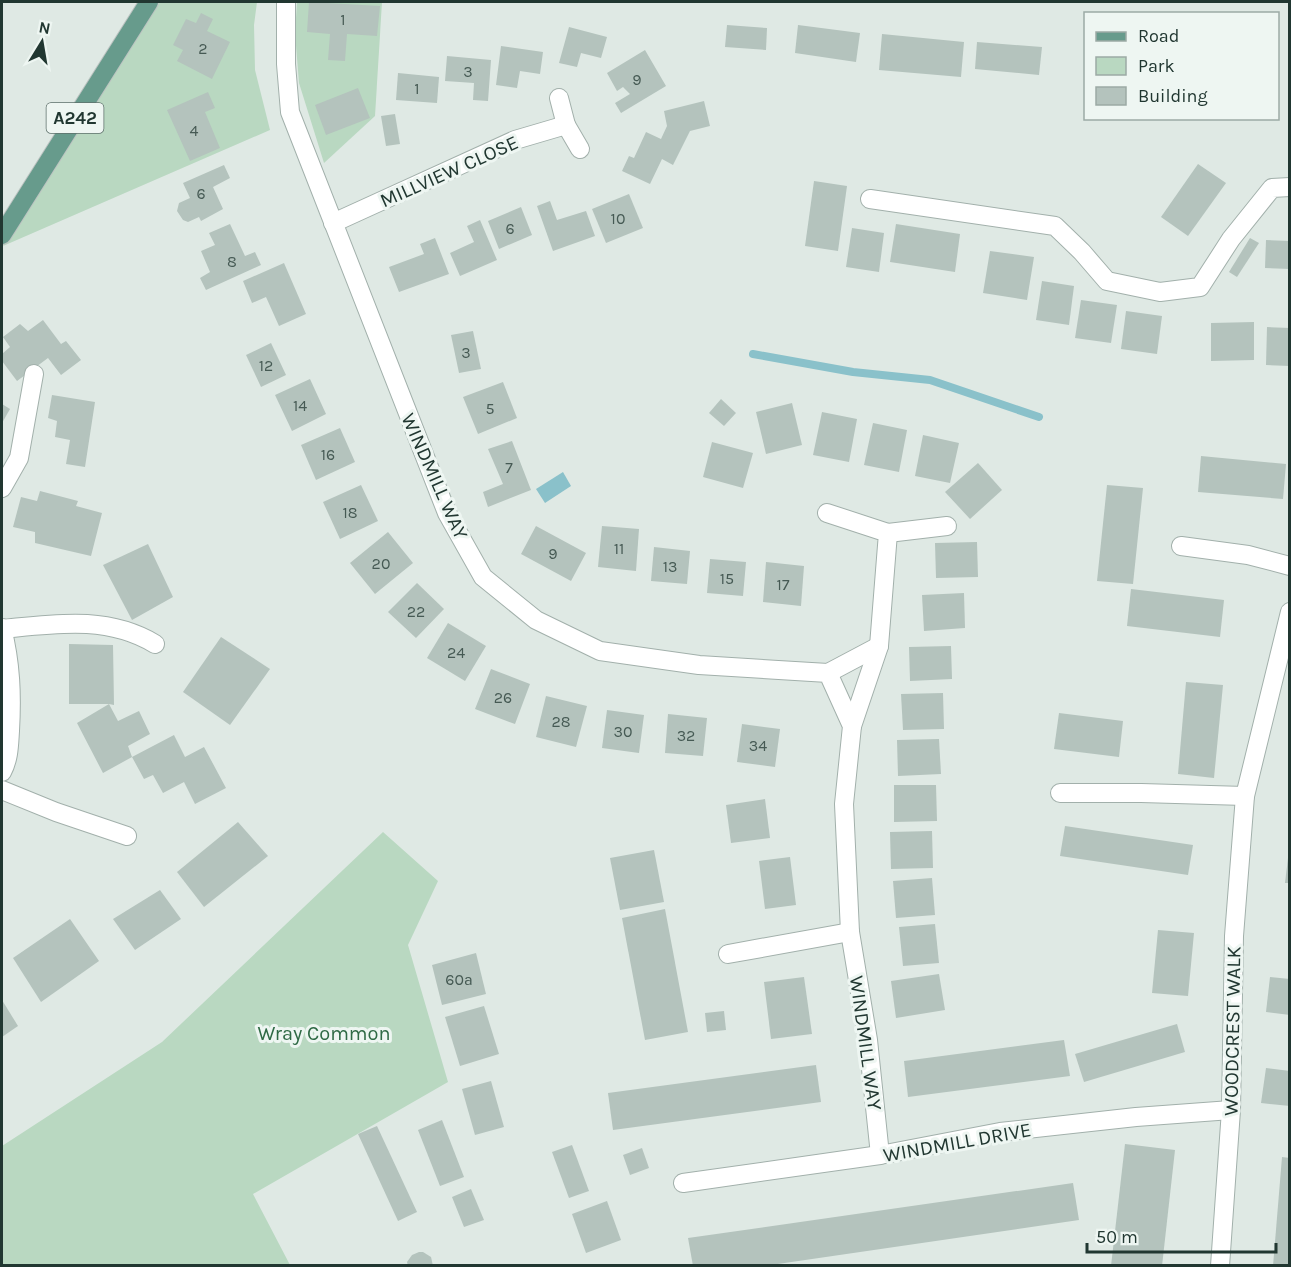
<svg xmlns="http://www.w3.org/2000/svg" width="1291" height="1267" font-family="Karla,sans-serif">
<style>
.green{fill:#b9d8c1}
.water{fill:#8ac1ca}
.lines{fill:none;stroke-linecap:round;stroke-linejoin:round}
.stream{stroke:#8ac1ca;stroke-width:8}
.building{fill:#b4c3bd}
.minor-casing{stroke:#a2b0ab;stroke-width:20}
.major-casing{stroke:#bcc3c1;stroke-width:20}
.minor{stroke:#fff;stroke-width:18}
.major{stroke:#679b8c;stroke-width:18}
.labels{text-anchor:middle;stroke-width:6;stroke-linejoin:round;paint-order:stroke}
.number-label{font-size:16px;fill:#465a54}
.shield{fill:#eef6f2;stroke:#5e706b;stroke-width:1.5}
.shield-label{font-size:18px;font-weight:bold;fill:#213731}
.street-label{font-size:20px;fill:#213731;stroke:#eef6f2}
.park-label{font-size:20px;fill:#2f6a45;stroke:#eef6f2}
</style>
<rect width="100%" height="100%" fill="#dfe9e4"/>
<g class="green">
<path d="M 160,2 L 257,2 L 254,25 L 255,70 L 270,130 L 3,246 L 56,159 Z"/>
<path d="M 297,2 L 382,2 L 375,116 L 324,163 L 299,83 L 295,33 Z"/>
<path d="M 383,832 L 438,881 L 408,945 L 448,1082 L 253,1194 L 290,1265 L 2,1265 L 2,1146 L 162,1042 Z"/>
</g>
<path class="water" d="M 563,472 L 571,486 L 545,503 L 536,489 Z"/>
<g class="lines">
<path class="stream" d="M 753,354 L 853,372 L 930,380 L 1039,417"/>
</g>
<g class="building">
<path d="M 309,2 L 380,6 L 377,36 L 347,34 L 345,61 L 328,60 L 330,34 L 307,32 Z"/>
<path d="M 201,13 L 213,19 L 207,31 L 230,42 L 212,79 L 177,61 L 183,50 L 173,45 L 186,19 L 196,23 Z"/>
<path d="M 727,25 L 767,28 L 766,50 L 725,47 Z"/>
<path d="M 798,25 L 860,33 L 856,62 L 795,53 Z"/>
<path d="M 569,27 L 607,37 L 601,58 L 581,53 L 577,67 L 559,63 Z"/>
<path d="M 882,34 L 964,42 L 961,77 L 879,70 Z"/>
<path d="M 977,42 L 1042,47 L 1039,75 L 975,69 Z"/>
<path d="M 501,46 L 543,52 L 540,74 L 520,71 L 517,88 L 496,85 Z"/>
<path d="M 645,50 L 666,86 L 621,113 L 615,103 L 630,94 L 623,87 L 617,91 L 607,73 Z"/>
<path d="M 447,56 L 491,60 L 488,101 L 473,100 L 474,83 L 445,81 Z"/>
<path d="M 398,73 L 439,77 L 437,103 L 396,100 Z"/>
<path d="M 358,88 L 370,118 L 326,135 L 315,105 Z"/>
<path d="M 208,92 L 215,108 L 205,112 L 220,148 L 190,161 L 167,110 Z"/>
<path d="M 704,101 L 710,126 L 690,131 L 673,165 L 662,159 L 650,184 L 622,171 L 629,156 L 634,158 L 646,132 L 661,139 L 667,126 L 664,111 Z"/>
<path d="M 395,114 L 400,144 L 386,146 L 381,116 Z"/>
<path d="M 1198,164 L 1226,183 L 1188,236 L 1161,217 Z"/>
<path d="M 224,165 L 230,178 L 213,187 L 223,209 L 201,221 L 199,217 L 188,222 L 183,220 L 177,211 L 179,203 L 190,198 L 183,183 Z"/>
<path d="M 814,181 L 847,186 L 838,251 L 805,246 Z"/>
<path d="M 629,194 L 643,228 L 606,243 L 592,209 Z"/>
<path d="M 550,201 L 557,220 L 586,211 L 595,236 L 553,251 L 537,206 Z"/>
<path d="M 521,207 L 532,235 L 499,249 L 488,221 Z"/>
<path d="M 480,220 L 497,260 L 460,276 L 450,253 L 474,242 L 467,226 Z"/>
<path d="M 230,224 L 245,256 L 255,252 L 261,265 L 206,290 L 200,278 L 210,272 L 201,251 L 215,245 L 209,233 Z"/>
<path d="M 896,224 L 960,234 L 955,272 L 890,262 Z"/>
<path d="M 852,228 L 884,233 L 879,272 L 846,267 Z"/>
<path d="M 435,238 L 449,274 L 399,292 L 389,267 L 424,254 L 420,244 Z"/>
<path d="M 1250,238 L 1259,243 L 1237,277 L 1229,272 Z"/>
<path d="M 1266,240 L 1290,241 L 1290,269 L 1265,268 Z"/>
<path d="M 990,251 L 1034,257 L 1027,300 L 983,293 Z"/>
<path d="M 284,263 L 306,314 L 279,326 L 266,297 L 252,303 L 243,281 Z"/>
<path d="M 1042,281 L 1074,286 L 1069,325 L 1036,320 Z"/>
<path d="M 1081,300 L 1117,305 L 1111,343 L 1075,338 Z"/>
<path d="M 1126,311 L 1162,316 L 1157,354 L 1121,349 Z"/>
<path d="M 43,320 L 61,344 L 66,341 L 81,360 L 61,375 L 48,358 L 17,381 L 2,361 L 2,354 L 10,347 L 3,337 L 20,324 L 28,331 Z"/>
<path d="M 1254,322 L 1254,360 L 1211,361 L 1211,323 Z"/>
<path d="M 1267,327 L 1290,328 L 1290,366 L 1266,365 Z"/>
<path d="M 473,331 L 481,369 L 459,373 L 451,335 Z"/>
<path d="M 271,343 L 286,375 L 261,387 L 246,355 Z"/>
<path d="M 310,379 L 326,414 L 292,431 L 275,395 Z"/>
<path d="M 503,382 L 517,418 L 478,434 L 463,397 Z"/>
<path d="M 52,395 L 95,402 L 85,467 L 66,464 L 70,440 L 55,437 L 57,421 L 48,418 Z"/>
<path d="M 721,399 L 736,413 L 724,426 L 709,413 Z"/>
<path d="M 792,403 L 802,445 L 766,454 L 756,412 Z"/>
<path d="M 2,404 L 10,409 L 2,423 Z"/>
<path d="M 822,412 L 857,419 L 849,462 L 813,455 Z"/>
<path d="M 873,423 L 907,430 L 899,472 L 864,465 Z"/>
<path d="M 340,428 L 355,462 L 316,480 L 301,445 Z"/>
<path d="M 923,435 L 959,443 L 950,483 L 915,476 Z"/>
<path d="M 512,441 L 531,490 L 488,507 L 483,492 L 503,484 L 488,449 Z"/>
<path d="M 712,442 L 753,453 L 743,488 L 703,477 Z"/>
<path d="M 1201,456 L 1286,464 L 1283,499 L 1198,492 Z"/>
<path d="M 978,463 L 1002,490 L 970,519 L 945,492 Z"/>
<path d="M 361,485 L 378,521 L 340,539 L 323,502 Z"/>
<path d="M 1107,485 L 1143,488 L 1133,584 L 1097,581 Z"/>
<path d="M 40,491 L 78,501 L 76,506 L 102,513 L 91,556 L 35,543 L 35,532 L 13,527 L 21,497 L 37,501 Z"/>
<path d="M 536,526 L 586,553 L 571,581 L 521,554 Z"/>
<path d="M 602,526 L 639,529 L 636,571 L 598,567 Z"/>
<path d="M 388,532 L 413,563 L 375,594 L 350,563 Z"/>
<path d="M 977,542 L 978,577 L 936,578 L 935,543 Z"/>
<path d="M 148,544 L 173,597 L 132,620 L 103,565 Z"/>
<path d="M 654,547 L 690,551 L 687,584 L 651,581 Z"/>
<path d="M 710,559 L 746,562 L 743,596 L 707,593 Z"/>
<path d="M 766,562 L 804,566 L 801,606 L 763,602 Z"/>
<path d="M 417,583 L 444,609 L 416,638 L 388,612 Z"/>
<path d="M 1131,589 L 1224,600 L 1220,637 L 1127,626 Z"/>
<path d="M 964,593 L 965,628 L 924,631 L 922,595 Z"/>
<path d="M 448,623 L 486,646 L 465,681 L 427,658 Z"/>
<path d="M 221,637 L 270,669 L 230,725 L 183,692 Z"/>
<path d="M 69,644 L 113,645 L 114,705 L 109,704 L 118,721 L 139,711 L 150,734 L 128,746 L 132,757 L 174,735 L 185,757 L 204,747 L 226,788 L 195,804 L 184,782 L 163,793 L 153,775 L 144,779 L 132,757 L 103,773 L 77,723 L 109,704 L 69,704 Z"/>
<path d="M 951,646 L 952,679 L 910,681 L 909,647 Z"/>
<path d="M 491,669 L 530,684 L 515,724 L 475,709 Z"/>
<path d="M 1186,682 L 1223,685 L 1214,778 L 1178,774 Z"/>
<path d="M 943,693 L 944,729 L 903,730 L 901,694 Z"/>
<path d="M 546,696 L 587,706 L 576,747 L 536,737 Z"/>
<path d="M 607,710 L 644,715 L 639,753 L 602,748 Z"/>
<path d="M 1059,713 L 1123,721 L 1119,757 L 1054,749 Z"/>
<path d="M 668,714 L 707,718 L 703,756 L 665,753 Z"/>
<path d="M 742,724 L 780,729 L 775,767 L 737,762 Z"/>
<path d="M 939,739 L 941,774 L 898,776 L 897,740 Z"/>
<path d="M 894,785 L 936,785 L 937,821 L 894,822 Z"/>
<path d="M 765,799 L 770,838 L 731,843 L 726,805 Z"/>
<path d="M 238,822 L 268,856 L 204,907 L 177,872 Z"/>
<path d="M 1065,826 L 1193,845 L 1188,875 L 1060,856 Z"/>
<path d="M 932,831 L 933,868 L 891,869 L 890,832 Z"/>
<path d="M 654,850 L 664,902 L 620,910 L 610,858 Z"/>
<path d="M 790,857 L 796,905 L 765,909 L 759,861 Z"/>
<path d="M 1288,858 L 1290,858 L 1290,883 L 1285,883 Z"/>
<path d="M 932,878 L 935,915 L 896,918 L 893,881 Z"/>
<path d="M 160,890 L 181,919 L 135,950 L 113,919 Z"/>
<path d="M 665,909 L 688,1032 L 645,1040 L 622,918 Z"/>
<path d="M 70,919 L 99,961 L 41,1002 L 13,958 Z"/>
<path d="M 935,924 L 939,963 L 903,966 L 899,927 Z"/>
<path d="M 1158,930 L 1194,933 L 1188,996 L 1152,993 Z"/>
<path d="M 476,953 L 486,994 L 442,1005 L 432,965 Z"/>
<path d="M 939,974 L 945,1010 L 896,1018 L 891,981 Z"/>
<path d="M 804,977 L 812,1034 L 771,1039 L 764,982 Z"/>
<path d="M 1270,977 L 1290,979 L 1290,1015 L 1266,1012 Z"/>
<path d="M 2,1000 L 18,1026 L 2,1037 Z"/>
<path d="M 484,1006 L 499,1054 L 460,1066 L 445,1017 Z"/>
<path d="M 724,1011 L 726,1030 L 707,1032 L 705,1013 Z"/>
<path d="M 1177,1024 L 1185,1052 L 1084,1082 L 1075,1054 Z"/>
<path d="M 1064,1040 L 1070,1076 L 908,1097 L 904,1061 Z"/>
<path d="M 816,1065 L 821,1102 L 613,1130 L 608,1093 Z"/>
<path d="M 1266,1068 L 1290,1071 L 1290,1106 L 1261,1103 Z"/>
<path d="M 491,1081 L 504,1127 L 475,1135 L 462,1089 Z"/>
<path d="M 442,1120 L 464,1177 L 440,1186 L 418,1130 Z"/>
<path d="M 377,1126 L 417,1212 L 398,1221 L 358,1134 Z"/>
<path d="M 1125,1144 L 1175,1150 L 1162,1266 L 1111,1266 Z"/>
<path d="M 572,1145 L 589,1191 L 569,1198 L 552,1152 Z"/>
<path d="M 642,1148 L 649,1168 L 630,1175 L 623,1155 Z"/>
<path d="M 1282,1157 L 1290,1158 L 1290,1266 L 1273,1266 Z"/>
<path d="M 1073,1183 L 1079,1220 L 764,1266 L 693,1266 L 688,1238 Z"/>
<path d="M 471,1189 L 484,1220 L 464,1227 L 452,1197 Z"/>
<path d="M 607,1201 L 621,1240 L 586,1253 L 572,1214 Z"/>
<path d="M 419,1252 L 423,1252 L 431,1257 L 433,1266 L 408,1266 L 407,1262 L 412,1255 Z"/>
</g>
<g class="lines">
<g class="minor-casing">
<g id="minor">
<path d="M 286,2 L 286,64 L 290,112 L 447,513 L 483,577 L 536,620 L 600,651 L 699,665 L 828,673 L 852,726 L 844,804 L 850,932 L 868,1040 L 880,1155"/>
<path d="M 566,125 L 580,149"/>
<path d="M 870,199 L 1055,226 L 1082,252 L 1107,281 L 1160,292 L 1200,287 L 1231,239 L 1272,188 L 1290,187"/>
<path d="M 333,223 L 515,140 L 566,125 L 559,98"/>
<path d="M 2,488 L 19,458 L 34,374"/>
<path d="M 827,513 L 888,533 L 879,646 L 852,726"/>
<path d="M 888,533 L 947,526"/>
<path d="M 1181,546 L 1248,555 L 1290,566"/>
<path d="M 2,628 C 11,664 12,695 10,731 C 9,746 9,759 2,772"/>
<path d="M 2,629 C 54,624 107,615 155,644"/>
<path d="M 828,673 L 879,646"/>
<path d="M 2,790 L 56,812 L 127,836"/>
<path d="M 1060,793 L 1141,793 L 1245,796"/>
<path d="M 728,954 L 850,932"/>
<path d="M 683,1183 L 880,1155 L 1000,1132 L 1136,1117 L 1231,1110"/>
<path d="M 1220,1266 L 1231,1110 L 1234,936 L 1245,796 L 1290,612"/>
</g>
</g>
<g class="major-casing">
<path id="major" d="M 2,235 L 149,2"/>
</g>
<use href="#minor" class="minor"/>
<use href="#major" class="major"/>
</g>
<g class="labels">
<g class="number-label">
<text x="343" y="25">1</text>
<text x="203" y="54">2</text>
<text x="468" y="77">3</text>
<text x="637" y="85">9</text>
<text x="417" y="94">1</text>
<text x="194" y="136">4</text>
<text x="201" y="199">6</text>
<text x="618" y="224">10</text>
<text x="510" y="234">6</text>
<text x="232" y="267">8</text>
<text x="466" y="358">3</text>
<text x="266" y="371">12</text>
<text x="300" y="411">14</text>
<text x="490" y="414">5</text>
<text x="328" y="460">16</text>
<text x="509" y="473">7</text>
<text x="350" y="518">18</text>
<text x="619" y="554">11</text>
<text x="553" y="559">9</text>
<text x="381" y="569">20</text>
<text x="670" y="572">13</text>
<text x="727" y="584">15</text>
<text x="783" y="590">17</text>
<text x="416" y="617">22</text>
<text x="456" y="658">24</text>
<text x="503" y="703">26</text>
<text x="561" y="727">28</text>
<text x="623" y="737">30</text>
<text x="686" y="741">32</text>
<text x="758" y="751">34</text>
<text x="459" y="985">60a</text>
</g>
<rect class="shield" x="46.5" y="103" width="57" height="30" rx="4.5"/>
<g class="shield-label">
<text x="75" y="124">A242</text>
</g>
<g class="street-label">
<text transform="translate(449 171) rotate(-24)" y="7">MILLVIEW CLOSE</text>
<text transform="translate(435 476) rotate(66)" y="7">WINDMILL WAY</text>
<text transform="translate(1232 1031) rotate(-89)" y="7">WOODCREST WALK</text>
<text transform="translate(866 1043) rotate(82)" y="7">WINDMILL WAY</text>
<text transform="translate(957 1142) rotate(-10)" y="7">WINDMILL DRIVE</text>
</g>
<g class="park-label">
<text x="324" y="1040">Wray Common</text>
</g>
</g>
<rect width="1291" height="1267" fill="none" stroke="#213731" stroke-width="6"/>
<rect x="1084" y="12" width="195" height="108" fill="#eef6f2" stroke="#9caaa5" stroke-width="1.5"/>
<rect x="1096" y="32" width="30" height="9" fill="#679b8c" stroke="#9caaa5" stroke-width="1.5"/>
<text x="1138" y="42" font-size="18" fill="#213731">Road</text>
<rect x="1096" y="57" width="30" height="18" fill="#b9d8c1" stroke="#9caaa5" stroke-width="1.5"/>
<text x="1138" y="72" font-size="18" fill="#213731">Park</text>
<rect x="1096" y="87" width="30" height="18" fill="#b4c3bd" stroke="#9caaa5" stroke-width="1.5"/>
<text x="1138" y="102" font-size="18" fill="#213731">Building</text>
<g transform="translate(42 42) rotate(11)" stroke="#eef6f2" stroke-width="4.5" paint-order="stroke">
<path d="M0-4.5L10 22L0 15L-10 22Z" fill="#213731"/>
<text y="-9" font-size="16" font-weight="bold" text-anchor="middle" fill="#213731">N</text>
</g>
<path d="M1087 1243v9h189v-9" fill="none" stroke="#213731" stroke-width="3"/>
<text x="1096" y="1243" font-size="18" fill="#213731" stroke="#eef6f2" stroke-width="4.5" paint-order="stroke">50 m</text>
</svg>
